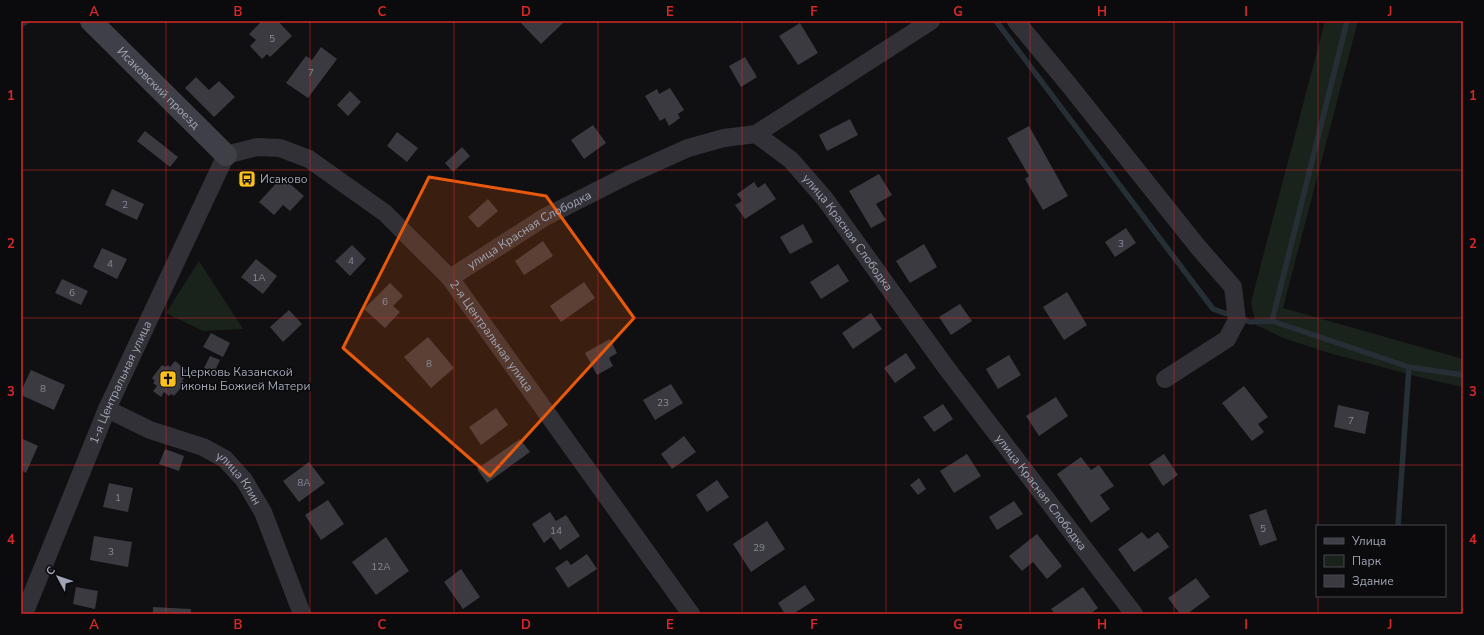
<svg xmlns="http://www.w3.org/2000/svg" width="1484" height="635" font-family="'Nunito Sans',sans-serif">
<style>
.green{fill:#1a221c}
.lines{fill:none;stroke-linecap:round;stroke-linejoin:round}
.stream{stroke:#262e36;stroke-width:5.5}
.building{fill:#3a3a40}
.street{stroke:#313137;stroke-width:18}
.secondary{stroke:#3f4047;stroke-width:22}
.marked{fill:#e8590c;fill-opacity:0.2;stroke:#e8590c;stroke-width:3;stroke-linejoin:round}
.grid{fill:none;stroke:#d62828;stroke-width:1;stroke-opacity:0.55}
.labels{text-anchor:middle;stroke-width:3;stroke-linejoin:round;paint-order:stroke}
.number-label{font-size:10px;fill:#868a97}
.street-label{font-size:12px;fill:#a0a5b4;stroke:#0b0b0d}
.poi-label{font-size:12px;fill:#a0a5b4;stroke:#0b0b0d;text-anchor:start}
.neatline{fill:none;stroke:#d62828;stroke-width:1.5}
.grid-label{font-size:13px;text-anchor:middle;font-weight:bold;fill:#d62828}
</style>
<rect width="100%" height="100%" fill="#101012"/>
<g class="green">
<path d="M 1325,21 L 1358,21 L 1283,308 L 1463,359 L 1463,387 L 1431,380 L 1329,353 L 1283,338 L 1256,325 L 1251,302 Z"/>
<path d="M 199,261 L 243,329 L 203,331 L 166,313 Z"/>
</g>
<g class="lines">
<g class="stream">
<path d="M 996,21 L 1213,309 L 1250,322 L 1272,321 L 1409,367 L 1463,375"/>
<path d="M 21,25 L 27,21"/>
<path d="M 1272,321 L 1347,21"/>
<path d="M 1398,526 L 1409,367"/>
</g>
</g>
<g class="building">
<path d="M 262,21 L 278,21 L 292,36 L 270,57 L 267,54 L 262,59 L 250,46 L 256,40 L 249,34 Z"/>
<path d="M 519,21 L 561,21 L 563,23 L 541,44 Z"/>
<path d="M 800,23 L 818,53 L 798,65 L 779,36 Z"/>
<path d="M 321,47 L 337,59 L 308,98 L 286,83 L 306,56 L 312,60 Z"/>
<path d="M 745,57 L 757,77 L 741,87 L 729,66 Z"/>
<path d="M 196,77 L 209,90 L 219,81 L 235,97 L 214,117 L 185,88 Z"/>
<path d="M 670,88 L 684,110 L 678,114 L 680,118 L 669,126 L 665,118 L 660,121 L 645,96 L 657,89 L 659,94 Z"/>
<path d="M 350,91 L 361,102 L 348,116 L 337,105 Z"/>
<path d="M 850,119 L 858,135 L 827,151 L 819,135 Z"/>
<path d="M 593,125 L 606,143 L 584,159 L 571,140 Z"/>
<path d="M 1029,126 L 1068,196 L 1043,210 L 1025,179 L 1029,176 L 1007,138 Z"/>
<path d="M 145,131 L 178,157 L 170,167 L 137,141 Z"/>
<path d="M 397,132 L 418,148 L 407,162 L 387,146 Z"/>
<path d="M 462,147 L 470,156 L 453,172 L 445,163 Z"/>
<path d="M 879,174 L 892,195 L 876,204 L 886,220 L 871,228 L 849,191 Z"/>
<path d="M 282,177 L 304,196 L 290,211 L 283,205 L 274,215 L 259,202 Z"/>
<path d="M 754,182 L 758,188 L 765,183 L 776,199 L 745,219 L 735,205 L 742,201 L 737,194 Z"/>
<path d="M 112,189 L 144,204 L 137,220 L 105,205 Z"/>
<path d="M 488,199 L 498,211 L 478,228 L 468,217 Z"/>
<path d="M 803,224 L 813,242 L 790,254 L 780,237 Z"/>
<path d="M 1126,228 L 1136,243 L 1115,257 L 1105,242 Z"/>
<path d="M 543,241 L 553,256 L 524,275 L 515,261 Z"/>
<path d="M 924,244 L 937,267 L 910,283 L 896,261 Z"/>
<path d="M 352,245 L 366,259 L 350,276 L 335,261 Z"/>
<path d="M 102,248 L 127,259 L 117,279 L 93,267 Z"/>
<path d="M 256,259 L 277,276 L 263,294 L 241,277 Z"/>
<path d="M 838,264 L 849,281 L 821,299 L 810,282 Z"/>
<path d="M 62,279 L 88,291 L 81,305 L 55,293 Z"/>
<path d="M 584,282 L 595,298 L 561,322 L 550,306 Z"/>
<path d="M 390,283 L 403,296 L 393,306 L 400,312 L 385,328 L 364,309 Z"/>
<path d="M 1067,292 L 1087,325 L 1064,340 L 1043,307 Z"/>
<path d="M 960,304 L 972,321 L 951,335 L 939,317 Z"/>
<path d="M 289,310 L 302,324 L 283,342 L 270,327 Z"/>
<path d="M 871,313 L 882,329 L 853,349 L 842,333 Z"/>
<path d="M 211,333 L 230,343 L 223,357 L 203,347 Z"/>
<path d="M 428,337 L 454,368 L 431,388 L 404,357 Z"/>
<path d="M 610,339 L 617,353 L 609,358 L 613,366 L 597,375 L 585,353 Z"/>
<path d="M 906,353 L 916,368 L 895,383 L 884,368 Z"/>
<path d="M 1009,355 L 1021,375 L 998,389 L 986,369 Z"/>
<path d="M 210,356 L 220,360 L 214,373 L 204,368 Z"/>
<path d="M 175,361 L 187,371 L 182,376 L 184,378 L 182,381 L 185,383 L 174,396 L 171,394 L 169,396 L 164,392 L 161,397 L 153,391 L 157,386 L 153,383 L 155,381 L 152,378 L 162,365 L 166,367 L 168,365 L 170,367 Z"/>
<path d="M 31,370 L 65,385 L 54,410 L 21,395 L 21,391 Z"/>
<path d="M 671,384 L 683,403 L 655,420 L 643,400 Z"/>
<path d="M 1244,386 L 1268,417 L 1258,424 L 1264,432 L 1252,441 L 1222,403 Z"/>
<path d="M 1056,397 L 1068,416 L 1039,436 L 1026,416 Z"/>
<path d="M 943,404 L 953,419 L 934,432 L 923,417 Z"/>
<path d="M 1338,405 L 1369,412 L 1365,434 L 1334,427 Z"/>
<path d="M 496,408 L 508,425 L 481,445 L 469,427 Z"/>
<path d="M 684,436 L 696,452 L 672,469 L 661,454 Z"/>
<path d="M 21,438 L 38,446 L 26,473 L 21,470 Z"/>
<path d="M 520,439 L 530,452 L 487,483 L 477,469 Z"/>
<path d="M 165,449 L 184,456 L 179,471 L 159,464 Z"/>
<path d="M 967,454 L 981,476 L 954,493 L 940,471 Z"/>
<path d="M 1164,454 L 1178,475 L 1163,486 L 1149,464 Z"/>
<path d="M 1081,457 L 1091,470 L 1099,465 L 1114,486 L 1100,495 L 1110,509 L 1091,523 L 1057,474 Z"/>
<path d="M 309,462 L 325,483 L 299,502 L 283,481 Z"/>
<path d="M 919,478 L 926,489 L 918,495 L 910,485 Z"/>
<path d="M 717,480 L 729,497 L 707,512 L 696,495 Z"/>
<path d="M 109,483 L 133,488 L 128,512 L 103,507 Z"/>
<path d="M 328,500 L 344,524 L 321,540 L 305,515 Z"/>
<path d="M 1014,501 L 1023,514 L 997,530 L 989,517 Z"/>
<path d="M 1266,509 L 1277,540 L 1260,546 L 1249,515 Z"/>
<path d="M 550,512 L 556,521 L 566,515 L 580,536 L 560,550 L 551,537 L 544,543 L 532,524 Z"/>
<path d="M 767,521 L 785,549 L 751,572 L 733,544 Z"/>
<path d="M 1142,532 L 1148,539 L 1158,532 L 1169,547 L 1134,572 L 1118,549 Z"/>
<path d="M 1037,534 L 1062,566 L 1047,579 L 1033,562 L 1022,571 L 1009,556 Z"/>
<path d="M 94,536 L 132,542 L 128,567 L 90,560 Z"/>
<path d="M 386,537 L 409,571 L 376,595 L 352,562 Z"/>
<path d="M 587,554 L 597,569 L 568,588 L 555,568 L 567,560 L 571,565 Z"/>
<path d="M 461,569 L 480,597 L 463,609 L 444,582 Z"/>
<path d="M 1196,578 L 1210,597 L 1187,614 L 1180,614 L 1168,598 Z"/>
<path d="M 805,585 L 815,600 L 793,614 L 785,614 L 778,603 Z"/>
<path d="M 76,587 L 98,591 L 95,609 L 73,604 Z"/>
<path d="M 1083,587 L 1098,608 L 1090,614 L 1055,614 L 1051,609 Z"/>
<path d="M 153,607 L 191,609 L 191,614 L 153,614 Z"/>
</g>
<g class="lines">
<g class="street">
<path d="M 1016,21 L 1069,85 L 1198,247 L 1233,287 L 1237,320 L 1227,339 L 1165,379"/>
<path d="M 756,134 L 931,21"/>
<path id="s1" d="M 450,278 L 545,217 L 628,175 L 688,148 L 724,138 L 756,134 L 791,160 L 825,199 L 945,366 L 1134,614"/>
<path id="s2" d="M 107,409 L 150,430 L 203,447 L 225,459 L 244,480 L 263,512 L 302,614"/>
<path id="s3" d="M 24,614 L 107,409 L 226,155 L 257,147 L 280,148 L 309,159 L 385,213 L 450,278 L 691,614"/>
</g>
<path class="secondary" id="s4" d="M 91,21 L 226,155"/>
</g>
<path class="marked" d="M 429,177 L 546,196 L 634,318 L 490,476 L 343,348 Z"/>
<path class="grid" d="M 166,21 L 166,614M 310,21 L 310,614M 454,21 L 454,614M 598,21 L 598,614M 742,21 L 742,614M 886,21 L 886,614M 1030,21 L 1030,614M 1174,21 L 1174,614M 1318,21 L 1318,526M 21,170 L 1463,170M 21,318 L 1463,318M 21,465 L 1463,465M 1318,596 L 1318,614"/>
<defs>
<g id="bus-square" transform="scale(0.9)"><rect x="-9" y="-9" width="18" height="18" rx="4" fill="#ffc11b" stroke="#0b0b0d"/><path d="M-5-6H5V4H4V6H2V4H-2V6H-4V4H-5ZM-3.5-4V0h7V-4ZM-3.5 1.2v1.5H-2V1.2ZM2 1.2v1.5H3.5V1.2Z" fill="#111"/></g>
<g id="church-square" transform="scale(0.9)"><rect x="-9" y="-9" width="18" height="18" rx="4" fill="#ffc11b" stroke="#0b0b0d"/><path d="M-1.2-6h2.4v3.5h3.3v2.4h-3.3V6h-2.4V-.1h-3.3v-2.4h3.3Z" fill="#111"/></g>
</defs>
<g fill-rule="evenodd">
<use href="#bus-square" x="247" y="179"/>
<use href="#church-square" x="168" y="379"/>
</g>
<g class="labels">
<g class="number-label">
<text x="272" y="42">5</text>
<text x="311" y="76">7</text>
<text x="125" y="208">2</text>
<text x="1121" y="247">3</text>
<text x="351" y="264">4</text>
<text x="110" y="267">4</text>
<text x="259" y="281">1А</text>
<text x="72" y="296">6</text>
<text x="385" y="305">6</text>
<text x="429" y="367">8</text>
<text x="43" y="392">8</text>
<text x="663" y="406">23</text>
<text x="1351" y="424">7</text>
<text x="304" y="486">8А</text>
<text x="118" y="501">1</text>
<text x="1263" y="532">5</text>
<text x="556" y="534">14</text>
<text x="759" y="551">29</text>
<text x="111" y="555">3</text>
<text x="381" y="570">12А</text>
</g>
<g class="street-label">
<text dy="4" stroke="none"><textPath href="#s4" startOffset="95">Исаковский проезд</textPath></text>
<text dy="4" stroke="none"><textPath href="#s1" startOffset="93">улица Красная Слободка</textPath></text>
<text dy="4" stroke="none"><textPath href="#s1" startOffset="477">улица Красная Слободка</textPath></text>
<text dy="4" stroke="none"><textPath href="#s3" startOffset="844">2-я Центральная улица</textPath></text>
<text dy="4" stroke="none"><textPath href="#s3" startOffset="251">1-я Центральная улица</textPath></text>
<text dy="4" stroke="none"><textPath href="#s2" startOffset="152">улица Клин</textPath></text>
<text dy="4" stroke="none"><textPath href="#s1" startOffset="801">улица Красная Слободка</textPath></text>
</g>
<g class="poi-label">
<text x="260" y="183">Исаково</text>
<text x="181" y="376">Церковь Казанской<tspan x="181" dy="14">иконы Божией Матери</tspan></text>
</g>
</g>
<rect width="1484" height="635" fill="none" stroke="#0b0b0d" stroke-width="44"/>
<rect x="1316" y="525" width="130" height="72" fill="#0b0b0d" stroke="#474950"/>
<rect x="1324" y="538" width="20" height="6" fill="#3f4047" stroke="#474950"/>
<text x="1352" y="545" font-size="12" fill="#a0a5b4">Улица</text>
<rect x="1324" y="555" width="20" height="12" fill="#1a221c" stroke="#474950"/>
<text x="1352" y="565" font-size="12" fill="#a0a5b4">Парк</text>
<rect x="1324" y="575" width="20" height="12" fill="#3a3a40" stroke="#474950"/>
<text x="1352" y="585" font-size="12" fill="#a0a5b4">Здание</text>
<g transform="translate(58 577) rotate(310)" stroke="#0b0b0d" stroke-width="3" paint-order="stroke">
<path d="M0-3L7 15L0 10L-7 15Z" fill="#a0a5b4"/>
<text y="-6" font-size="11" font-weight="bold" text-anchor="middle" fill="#a0a5b4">С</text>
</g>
<rect x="22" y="22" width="1440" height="591" class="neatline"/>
<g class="grid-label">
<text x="94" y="16">A</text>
<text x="238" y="16">B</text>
<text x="382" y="16">C</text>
<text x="526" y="16">D</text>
<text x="670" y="16">E</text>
<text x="814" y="16">F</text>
<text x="958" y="16">G</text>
<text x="1102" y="16">H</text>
<text x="1246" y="16">I</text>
<text x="1390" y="16">J</text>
<text x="11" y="100">1</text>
<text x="1473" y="100">1</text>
<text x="11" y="248">2</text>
<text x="1473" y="248">2</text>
<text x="11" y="396">3</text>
<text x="1473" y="396">3</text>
<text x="11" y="544">4</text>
<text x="1473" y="544">4</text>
<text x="94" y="629">A</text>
<text x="238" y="629">B</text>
<text x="382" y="629">C</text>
<text x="526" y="629">D</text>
<text x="670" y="629">E</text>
<text x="814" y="629">F</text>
<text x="958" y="629">G</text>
<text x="1102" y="629">H</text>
<text x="1246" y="629">I</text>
<text x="1390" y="629">J</text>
</g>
</svg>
